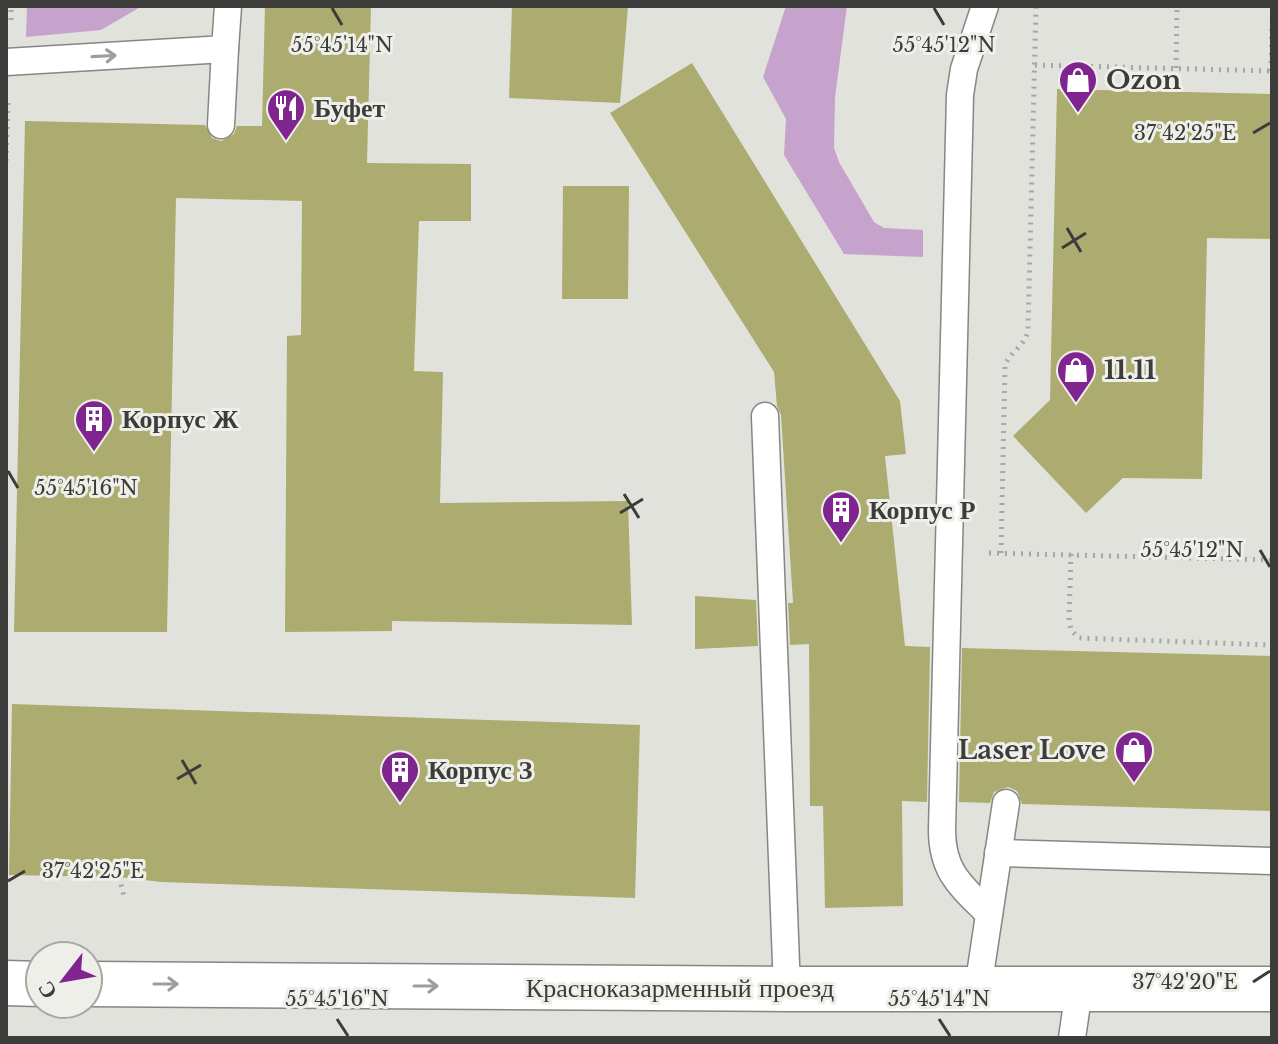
<svg xmlns="http://www.w3.org/2000/svg" width="1278" height="1044" font-family="'Libre Baskerville',serif">
<style>
.green{fill:#c6a3cd}
.building{fill:#acac70}
.lines{fill:none;stroke-linecap:round;stroke-linejoin:round}
.service-casing{stroke:#868682;stroke-width:29}
.minor-casing{stroke:#868682;stroke-width:47}
.path{stroke:#a6a6a2;stroke-width:5;stroke-dasharray:2 6;stroke-linecap:butt}
.service{stroke:#fff;stroke-width:26}
.minor{stroke:#fff;stroke-width:44}
.oneway{stroke:#9e9e9c}
.ticks{fill:none;stroke:#3c3c3a;stroke-width:3}
.labels{text-anchor:middle;stroke-width:6;stroke-linejoin:round;paint-order:stroke}
.poi-label{font-size:26px;font-weight:bold;fill:#3c3c3a;stroke:#efefea;text-anchor:start}
.street-label{font-size:26px;fill:#3c3c3a;stroke:#efefea}
.ticks-label{font-size:20px;text-anchor:middle;fill:#3c3c3a;stroke:#efefea;stroke-width:6;stroke-linejoin:round;paint-order:stroke}
</style>
<rect width="100%" height="100%" fill="#e2e2dd"/>
<g class="green">
<path d="M 27,6 L 142,6 L 101,30 L 26,37 Z"/>
<path d="M 786,6 L 847,6 L 835,97 L 834,148 L 839,162 L 874,222 L 884,228 L 923,230 L 923,257 L 844,254 L 784,155 L 786,119 L 763,77 Z"/>
</g>
<g class="building">
<path d="M 265,6 L 371,6 L 367,163 L 471,164 L 471,221 L 419,221 L 414,371 L 443,372 L 440,503 L 628,501 L 632,625 L 392,621 L 392,631 L 285,632 L 287,336 L 301,335 L 302,201 L 176,198 L 167,632 L 14,632 L 25,121 L 205,125 L 212,138 L 221,141 L 234,134 L 237,126 L 262,126 Z"/>
<path d="M 512,6 L 628,6 L 620,103 L 509,98 Z"/>
<path d="M 692,63 L 900,401 L 906,454 L 885,456 L 905,646 L 930,647 L 927,802 L 902,801 L 903,906 L 825,908 L 823,806 L 810,806 L 809,644 L 790,645 L 788,603 L 793,603 L 781,415 L 777,406 L 774,372 L 610,113 Z"/>
<path d="M 1057,89 L 1272,94 L 1272,239 L 1207,238 L 1202,479 L 1123,478 L 1086,513 L 1013,436 L 1050,400 Z"/>
<path d="M 563,186 L 629,186 L 628,299 L 562,299 Z"/>
<path d="M 695,596 L 756,600 L 758,646 L 695,649 Z"/>
<path d="M 962,648 L 1272,656 L 1272,811 L 1022,804 L 1017,791 L 1008,787 L 994,792 L 990,803 L 959,802 Z"/>
<path d="M 12,704 L 640,725 L 635,898 L 161,882 L 119,877 L 9,875 Z"/>
</g>
<g class="lines">
<g class="service-casing">
<g id="service">
<path d="M 985,6 L 964,69 L 960,95 L 942,830 C 942,872 961,886 989,914"/>
<path d="M 6,62 L 225,49 L 228,6"/>
<path d="M 221,125 L 225,49"/>
<path d="M 765,416 L 787,989"/>
<path d="M 998,853 L 1272,861"/>
<path d="M 978,988 L 1006,803"/>
<path d="M 1072,1038 L 1079,990"/>
</g>
</g>
<g class="minor-casing">
<g id="minor">
<path d="M 6,983 L 40,984"/>
<path d="M 88,984 L 787,989 L 1272,989"/>
</g>
</g>
<g class="path">
<path d="M 11,20 L 11,6"/>
<path d="M 1035,65 L 1272,71"/>
<path d="M 1176,68 L 1177,6"/>
<path d="M 1271,71 L 1272,22"/>
<path d="M 6,161 L 8,102"/>
<path d="M 989,553 L 1272,560"/>
<path d="M 1001,553 L 1005,365 C 1011,351 1024,347 1028,331 L 1036,6"/>
<path d="M 1071,554 L 1069,621 L 1071,630 L 1079,638 L 1272,645"/>
<path d="M 119,877 L 125,900"/>
</g>
<use href="#service" class="service"/>
<use href="#minor" class="minor"/>
</g>
<defs><path id="oneway-shaft" d="M-6 0H5M1.5-3L5.5 0L1.5 3" fill="none" stroke-width="1.6" stroke-linecap="round" stroke-linejoin="round" transform="scale(2)"/></defs>
<g class="oneway">
<use href="#oneway-shaft" transform="translate(104 56) rotate(-3)"/>
<use href="#oneway-shaft" transform="translate(166 984)"/>
<use href="#oneway-shaft" transform="translate(426 986)"/>
</g>
<path class="ticks" d="M 332,8 L 342,25M 934,8 L 944,25M 1253,133 L 1270,123M 1067,228 L 1081,252M 1062,248 L 1086,233M 8,471 L 18,488M 624,494 L 639,518M 620,513 L 643,499M 1260,550 L 1270,567M 182,760 L 196,784M 177,779 L 201,765M 8,881 L 25,871M 1253,982 L 1270,971M 337,1019 L 348,1036M 939,1019 L 950,1036"/>
<defs>
<g id="shop-pin" transform="scale(2)"><path d="M0 17L-7.5 6A9.5 9.5 0 1 1 7.5 6Z" fill="#802490" stroke="#efefea"/><path d="M-5-2.5h2.3a2.7 3.5 0 0 1 5.4 0H5L5.5 6h-11ZM-1.5-2.5h3a1.5 2.3 0 0 0-3 0Z" fill="#fff"/></g>
<g id="restaurant-pin" transform="scale(2)"><path d="M0 17L-7.5 6A9.5 9.5 0 1 1 7.5 6Z" fill="#802490" stroke="#efefea"/><path d="M-5-6h1v4h1v-4h1v4h1v-4h1v5L-1.5 .5V6h-2V.5L-5-1ZM5-6V6H3V1.5H1.5Q1.5-4 5-6Z" fill="#fff"/></g>
<g id="building-pin" transform="scale(2)"><path d="M0 17L-7.5 6A9.5 9.5 0 1 1 7.5 6Z" fill="#802490" stroke="#efefea"/><path d="M-4-6H4V6H1V3H-1V6H-4ZM-2.5-4.3h1.7v1.8h-1.7ZM.8-4.3h1.7v1.8H.8ZM-2.5-1h1.7V.8h-1.7ZM.8-1h1.7V.8H.8Z" fill="#fff"/></g>
</defs>
<g fill-rule="evenodd">
<use href="#shop-pin" x="1078" y="80"/>
<use href="#restaurant-pin" x="286" y="108"/>
<use href="#shop-pin" x="1076" y="370"/>
<use href="#building-pin" x="94" y="419"/>
<use href="#building-pin" x="841" y="510"/>
<use href="#shop-pin" x="1134" y="750"/>
<use href="#building-pin" x="400" y="770"/>
</g>
<g class="labels">
<g class="poi-label">
<text x="1106" y="89">Ozon</text>
<text x="314" y="117">Буфет</text>
<text x="1104" y="379">11.11</text>
<text x="122" y="428">Корпус Ж</text>
<text x="869" y="519">Корпус Р</text>
<text x="1106" y="759" text-anchor="end">Laser Love</text>
<text x="428" y="779">Корпус З</text>
</g>
<g class="street-label">
<text x="680" y="997">Красноказарменный проезд</text>
</g>
</g>
<g class="ticks-label">
<text x="342" y="52">55°45'14"N</text>
<text x="944" y="52">55°45'12"N</text>
<text x="1185" y="140">37°42'25"E</text>
<text x="86" y="495">55°45'16"N</text>
<text x="1192" y="557">55°45'12"N</text>
<text x="93" y="878">37°42'25"E</text>
<text x="1185" y="989">37°42'20"E</text>
<text x="337" y="1006">55°45'16"N</text>
<text x="939" y="1006">55°45'14"N</text>
</g>
<rect width="1278" height="1044" fill="none" stroke="#3c3c3a" stroke-width="16"/>
<g transform="translate(64 980) rotate(239)"><circle r="38" fill="#efefea" stroke="#a7a7a4" stroke-width="2"/>
<path d="M0-6L14 30L0 20L-14 30Z" fill="#802490"/>
<text y="-12" font-size="22" font-weight="bold" text-anchor="middle" fill="#3c3c3a">С</text>
</g>
</svg>
